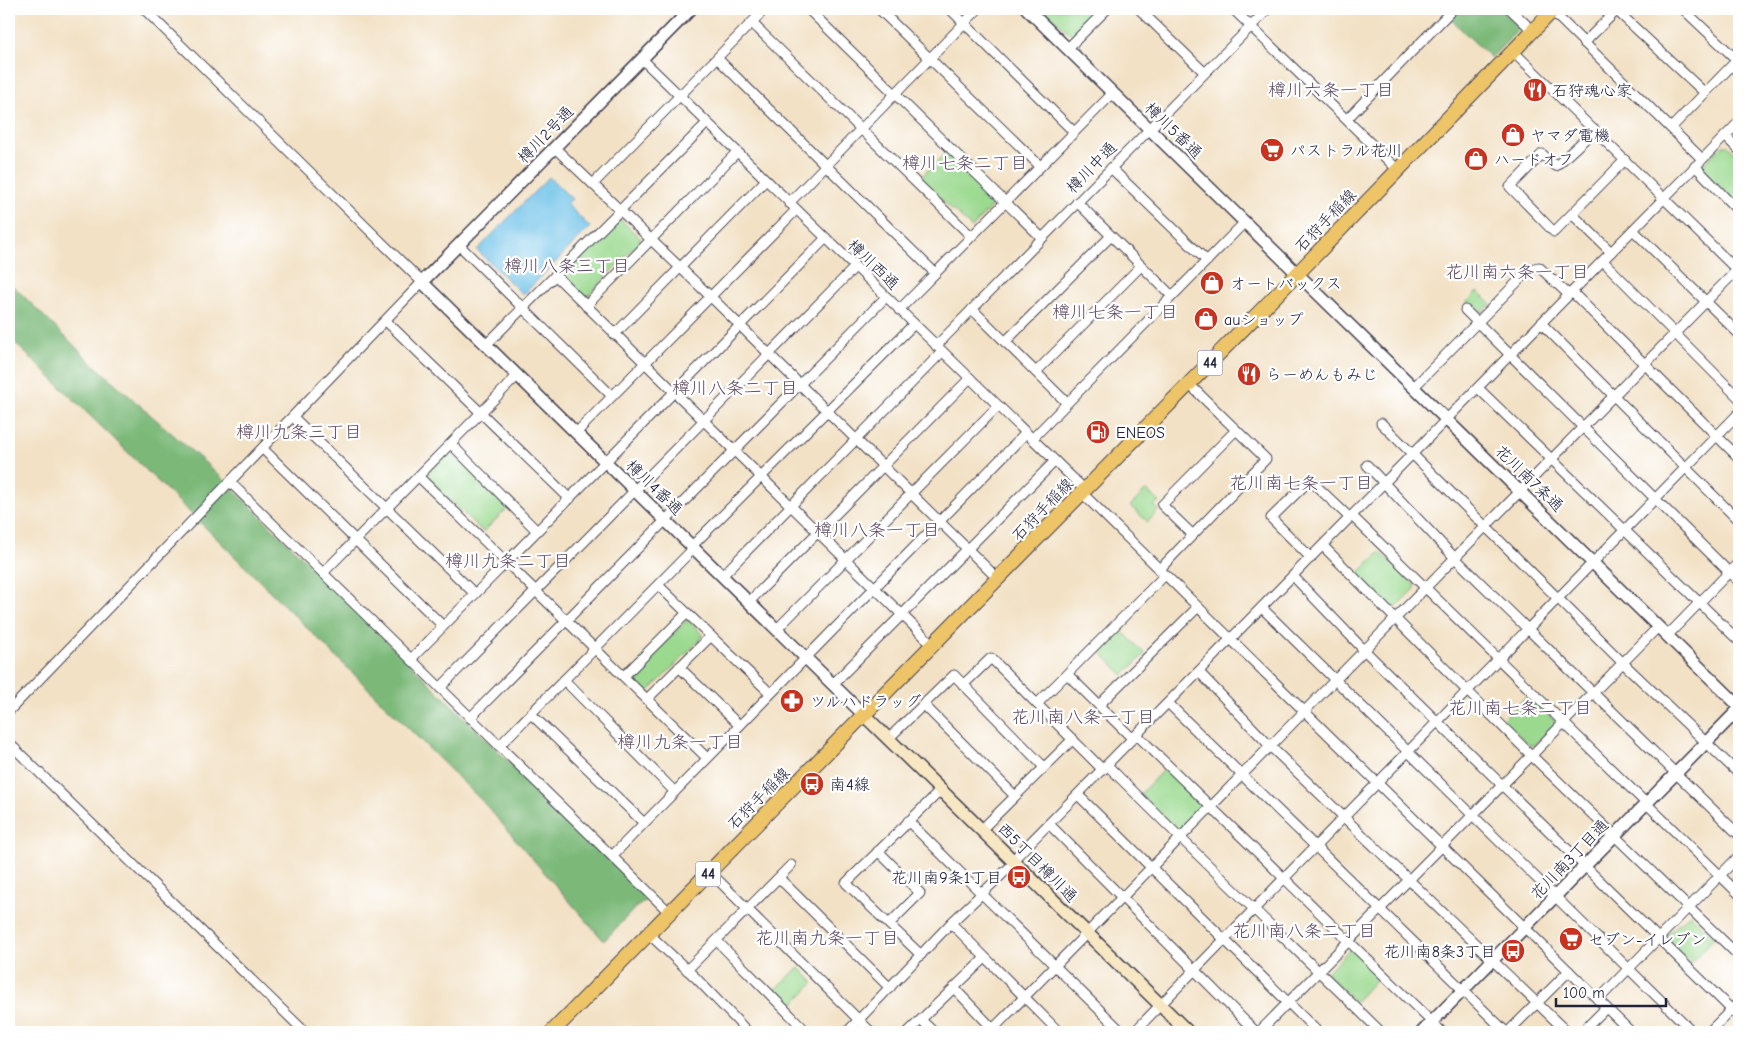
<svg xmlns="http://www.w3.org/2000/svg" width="1748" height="1041" font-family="'Comic Neue','Klee One',sans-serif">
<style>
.green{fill:#9ad98e;stroke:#5e7e64}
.forest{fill:#7bb979;stroke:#4e6e5a}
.water{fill:#6cc1e8;stroke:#477292}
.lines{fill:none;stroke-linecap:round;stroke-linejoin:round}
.minor-casing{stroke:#413f50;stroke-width:11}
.tertiary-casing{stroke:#413f50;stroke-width:14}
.secondary-casing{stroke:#413f50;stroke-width:15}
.primary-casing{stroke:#413f50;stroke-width:16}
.minor{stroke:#fff;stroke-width:9}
.tertiary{stroke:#fff;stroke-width:11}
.secondary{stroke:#f8e7c3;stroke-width:12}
.primary{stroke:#eec469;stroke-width:14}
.labels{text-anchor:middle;stroke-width:4.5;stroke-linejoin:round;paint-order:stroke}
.shield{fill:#fff;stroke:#646476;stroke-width:1}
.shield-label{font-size:15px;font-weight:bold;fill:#22223b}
.poi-label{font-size:16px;fill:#22223b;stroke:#fff;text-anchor:start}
.street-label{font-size:16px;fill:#22223b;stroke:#fff}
.neighbourhood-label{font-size:18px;fill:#5e4963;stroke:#fff}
</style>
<rect width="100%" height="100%" fill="#fff"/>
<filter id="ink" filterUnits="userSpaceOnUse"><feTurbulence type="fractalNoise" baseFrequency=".02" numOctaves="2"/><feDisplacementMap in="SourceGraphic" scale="10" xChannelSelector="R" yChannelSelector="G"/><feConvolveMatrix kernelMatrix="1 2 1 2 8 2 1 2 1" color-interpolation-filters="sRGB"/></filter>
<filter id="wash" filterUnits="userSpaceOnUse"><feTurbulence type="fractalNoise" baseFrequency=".0096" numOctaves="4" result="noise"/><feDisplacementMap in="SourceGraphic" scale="20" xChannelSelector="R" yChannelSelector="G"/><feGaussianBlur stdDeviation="1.12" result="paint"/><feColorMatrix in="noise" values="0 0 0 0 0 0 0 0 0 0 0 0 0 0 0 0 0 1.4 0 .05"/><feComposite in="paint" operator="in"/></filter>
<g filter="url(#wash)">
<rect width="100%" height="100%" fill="#f2e1c5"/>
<g class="green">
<path d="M 1043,9 L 1100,9 L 1073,36 Z"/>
<path d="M 1723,145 L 1727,145 L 1739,157 L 1739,206 L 1702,169 L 1702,165 Z"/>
<path d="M 946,152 L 996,201 L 972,228 L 919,179 Z"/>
<path d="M 617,220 L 621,220 L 640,238 L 640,241 L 587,297 L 584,297 L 564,278 L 564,274 Z"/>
<path d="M 1478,291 L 1491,304 L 1477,315 L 1466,303 Z"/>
<path d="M 449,452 L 452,452 L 508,508 L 483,532 L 427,478 L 426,474 Z"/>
<path d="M 1146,490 L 1159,501 L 1154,506 L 1159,510 L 1148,522 L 1130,506 Z"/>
<path d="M 1380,552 L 1415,585 L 1415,589 L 1395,609 L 1392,609 L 1356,575 Z"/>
<path d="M 686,621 L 689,621 L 702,634 L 702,638 L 648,692 L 645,692 L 632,679 L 632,676 Z"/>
<path d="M 1118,627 L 1145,654 L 1123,675 L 1097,648 Z"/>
<path d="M 1528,695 L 1555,721 L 1555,724 L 1534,745 L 1529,745 L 1503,719 Z"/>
<path d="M 1166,767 L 1204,804 L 1178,831 L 1140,794 Z"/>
<path d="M 1688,915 L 1691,915 L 1714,938 L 1691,963 L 1667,940 L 1668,934 Z"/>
<path d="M 1349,950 L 1353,950 L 1379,976 L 1355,1002 L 1328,975 L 1328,971 Z"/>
<path d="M 799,967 L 814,983 L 789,1008 L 773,992 Z"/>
</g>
<g class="forest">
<path d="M 1440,9 L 1500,9 L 1520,28 L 1491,58 Z"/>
<path d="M 9,282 L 93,364 L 220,476 L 648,899 L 634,909 L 604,941 L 482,801 L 211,533 L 9,337 Z"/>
</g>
<path class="water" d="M 549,177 L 572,199 L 567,204 L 590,227 L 523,295 L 477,250 Z"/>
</g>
<g filter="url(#ink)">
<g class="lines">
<g class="minor-casing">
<g id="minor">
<path d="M 808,9 L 1042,238"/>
<path d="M 879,9 L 1040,166"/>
<path d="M 950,9 L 1074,132"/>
<path d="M 1139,9 L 1204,72"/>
<path d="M 1233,9 L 1398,170"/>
<path d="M 1510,9 L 1533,31"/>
<path d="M 1683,9 L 1737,60"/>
<path d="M 1616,10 L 1705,93"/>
<path d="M 1552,11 L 1702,159"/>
<path d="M 752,23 L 971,236"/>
<path d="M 1584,43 L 1618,9"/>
<path d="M 1068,48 L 1107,9"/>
<path d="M 1513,51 L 1739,272"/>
<path d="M 642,59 L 1085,490"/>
<path d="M 718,59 L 935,273"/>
<path d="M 1347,119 L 1453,9"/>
<path d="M 1671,128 L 1739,58"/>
<path d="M 1595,130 L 1556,166 L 1542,154 L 1510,187 L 1554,232 L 1625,160"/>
<path d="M 1725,136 L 1739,150"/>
<path d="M 555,148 L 711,297 L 998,579"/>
<path d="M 1695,166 L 1739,212"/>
<path d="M 1111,168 L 1207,261"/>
<path d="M 593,184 L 765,9"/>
<path d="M 1077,202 L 1172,296"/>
<path d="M 789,203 L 978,9"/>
<path d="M 1572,214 L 1611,252"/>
<path d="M 1633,230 L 1739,334"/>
<path d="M 459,245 L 612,396"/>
<path d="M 1603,261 L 1739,398"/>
<path d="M 555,275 L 933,645"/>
<path d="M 1572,292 L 1739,458"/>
<path d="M 586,306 L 737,152"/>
<path d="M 972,309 L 1067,403"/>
<path d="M 899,310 L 1113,93"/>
<path d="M 1465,310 L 1739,582"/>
<path d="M 386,321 L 570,499"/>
<path d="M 1541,323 L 1739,521"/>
<path d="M 614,335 L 766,180"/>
<path d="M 1005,342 L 1111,236"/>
<path d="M 486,345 L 707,123"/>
<path d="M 936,346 L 1268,9"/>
<path d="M 1036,372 L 1141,266"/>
<path d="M 1414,387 L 1530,269 L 1539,267 L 1569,295"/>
<path d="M 1478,388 L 1739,641"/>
<path d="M 293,417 L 475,594"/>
<path d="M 1381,423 L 1623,663 L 1739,774"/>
<path d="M 576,433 L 796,210"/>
<path d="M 1032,439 L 1245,222"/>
<path d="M 451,444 L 537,531"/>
<path d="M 263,449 L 443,626"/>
<path d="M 1367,465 L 1455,558 L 1739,835"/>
<path d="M 419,477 L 707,758"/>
<path d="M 231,483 L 670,913"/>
<path d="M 1082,493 L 1631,1032"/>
<path d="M 1352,516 L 1739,894"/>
<path d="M 1193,535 L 1162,505 L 1236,430"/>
<path d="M 692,546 L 914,324"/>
<path d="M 1323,546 L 1532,756 L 1739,956"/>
<path d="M 1311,558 L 1271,518 L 1310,480 L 1350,518"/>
<path d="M 1159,570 L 1266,459 L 1189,384"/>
<path d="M 323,573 L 518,375"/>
<path d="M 722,576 L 942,352"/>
<path d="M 1293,576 L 1364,650 L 1739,1017"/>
<path d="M 658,585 L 770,693"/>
<path d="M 749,602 L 970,378"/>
<path d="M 1262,608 L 1693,1032"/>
<path d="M 777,629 L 998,406"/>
<path d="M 1667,636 L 1739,562"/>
<path d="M 411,659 L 826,238"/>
<path d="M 679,667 L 739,725"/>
<path d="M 1199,672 L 1270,746 L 1567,1032"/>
<path d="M 1067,674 L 1133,739"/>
<path d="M 624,676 L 687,613"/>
<path d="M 564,680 L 674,791"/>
<path d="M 833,684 L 1055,461"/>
<path d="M 963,685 L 991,658 L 1103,770"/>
<path d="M 440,688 L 855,267"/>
<path d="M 647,699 L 711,636"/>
<path d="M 1168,703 L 1506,1032"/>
<path d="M 1037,704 L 1165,575"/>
<path d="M 924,705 L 1015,796"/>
<path d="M 1099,705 L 1198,607"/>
<path d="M 9,711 L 422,282 L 144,9"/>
<path d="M 531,714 L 644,823"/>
<path d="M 470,718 L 886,297"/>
<path d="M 1137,735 L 1442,1032"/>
<path d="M 889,738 L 954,675 L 1044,767"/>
<path d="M 9,743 L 305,1032"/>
<path d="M 499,746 L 694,548"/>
<path d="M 1107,765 C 1197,856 1290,943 1381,1032"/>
<path d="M 1078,795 L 1318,1032"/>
<path d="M 908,821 L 1122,1032"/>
<path d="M 1049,824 L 1256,1032"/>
<path d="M 982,829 L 1073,739"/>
<path d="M 878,851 L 920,893 L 889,924"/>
<path d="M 612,856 L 1026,433"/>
<path d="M 1013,860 L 1739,122"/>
<path d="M 1015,862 L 951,923 L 1059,1032"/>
<path d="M 710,872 L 871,1032"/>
<path d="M 779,878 L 890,988"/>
<path d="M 649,934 L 696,978 L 748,1032"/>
<path d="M 717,941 L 807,1032"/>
<path d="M 921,955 L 846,883 L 941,790"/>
<path d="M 687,970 L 791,865"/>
<path d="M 954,988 L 996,1032"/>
<path d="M 1598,1000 L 1739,856"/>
<path d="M 921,1020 L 934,1032"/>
<path d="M 847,1032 L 951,923"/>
<path d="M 908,1032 L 985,958"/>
<path d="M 990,1032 L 1739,268"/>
<path d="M 1134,1032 L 1739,413"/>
<path d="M 1259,1032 L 1658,627"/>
<path d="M 1508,1032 L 1569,971"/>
<path d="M 1582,1032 L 1606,1008"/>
<path d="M 1709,1032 L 1739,1002"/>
</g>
</g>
<g class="tertiary-casing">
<g id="tertiary">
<path d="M 691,9 L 422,282 L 864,715"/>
<path d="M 1027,9 L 1739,706"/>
<path d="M 1422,1032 L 1739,709"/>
</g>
</g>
<g class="secondary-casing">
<path id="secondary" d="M 864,715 L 1188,1032"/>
</g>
<g class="primary-casing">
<path id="primary" d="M 552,1032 L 1297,274 L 1554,9"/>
</g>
<use href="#minor" class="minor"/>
<use href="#tertiary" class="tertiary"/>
<use href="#secondary" class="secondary"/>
<use href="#primary" class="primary"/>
</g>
</g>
<defs>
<g id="restaurant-disc" transform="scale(1.25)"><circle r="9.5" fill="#c8321e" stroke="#fff"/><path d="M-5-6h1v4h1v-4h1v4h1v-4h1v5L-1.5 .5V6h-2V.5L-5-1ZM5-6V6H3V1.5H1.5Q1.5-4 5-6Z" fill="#fff"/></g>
<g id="shop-disc" transform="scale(1.25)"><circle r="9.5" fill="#c8321e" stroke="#fff"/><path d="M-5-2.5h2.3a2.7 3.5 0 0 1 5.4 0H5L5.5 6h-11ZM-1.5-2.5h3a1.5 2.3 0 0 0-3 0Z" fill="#fff"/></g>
<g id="supermarket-disc" transform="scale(1.25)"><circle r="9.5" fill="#c8321e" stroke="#fff"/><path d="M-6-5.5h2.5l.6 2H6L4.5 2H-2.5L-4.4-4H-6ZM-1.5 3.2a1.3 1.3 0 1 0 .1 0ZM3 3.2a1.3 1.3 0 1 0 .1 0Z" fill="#fff"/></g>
<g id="fuel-disc" transform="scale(1.25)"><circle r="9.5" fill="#c8321e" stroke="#fff"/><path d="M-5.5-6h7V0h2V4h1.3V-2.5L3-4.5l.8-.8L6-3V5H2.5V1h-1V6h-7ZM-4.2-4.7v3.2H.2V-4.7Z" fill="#fff"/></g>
<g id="pharmacy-disc" transform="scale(1.25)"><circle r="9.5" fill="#c8321e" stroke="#fff"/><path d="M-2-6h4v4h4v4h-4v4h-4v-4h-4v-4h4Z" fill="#fff"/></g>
<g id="bus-disc" transform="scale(1.25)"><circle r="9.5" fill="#c8321e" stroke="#fff"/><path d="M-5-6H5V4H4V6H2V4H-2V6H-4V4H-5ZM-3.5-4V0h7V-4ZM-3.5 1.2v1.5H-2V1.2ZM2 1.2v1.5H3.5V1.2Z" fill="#fff"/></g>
</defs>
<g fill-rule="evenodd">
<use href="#restaurant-disc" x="1535" y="90"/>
<use href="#shop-disc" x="1513" y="135"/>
<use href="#supermarket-disc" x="1272" y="150"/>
<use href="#shop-disc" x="1476" y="159"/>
<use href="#shop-disc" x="1212" y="283"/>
<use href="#shop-disc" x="1206" y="319"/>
<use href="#restaurant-disc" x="1249" y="374"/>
<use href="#fuel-disc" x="1098" y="432"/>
<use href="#pharmacy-disc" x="792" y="701"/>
<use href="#bus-disc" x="812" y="784"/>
<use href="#bus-disc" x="1019" y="877"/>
<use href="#supermarket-disc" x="1571" y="939"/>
<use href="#bus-disc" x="1513" y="951"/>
</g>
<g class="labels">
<g class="shield">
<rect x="1197.5" y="350.5" width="25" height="25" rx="4"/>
<rect x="695.5" y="861.5" width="25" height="25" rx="4"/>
</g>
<g class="shield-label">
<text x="1210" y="368">44</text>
<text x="708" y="879">44</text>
</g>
<g class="poi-label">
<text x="1552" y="96">石狩魂心家</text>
<text x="1530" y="141">ヤマダ電機</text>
<text x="1290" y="156">パストラル花川</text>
<text x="1494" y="165">ハードオフ</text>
<text x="1230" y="289">オートバックス</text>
<text x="1224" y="325">auショップ</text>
<text x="1266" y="380">らーめんもみじ</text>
<text x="1116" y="438">ENEOS</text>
<text x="810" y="707">ツルハドラッグ</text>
<text x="830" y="790">南4線</text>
<text x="1002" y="883" text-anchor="end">花川南9条1丁目</text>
<text x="1588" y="945">セブン-イレブン</text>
<text x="1496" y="957" text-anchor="end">花川南8条3丁目</text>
</g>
<g class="street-label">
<text transform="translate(1174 130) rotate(44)" y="6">樽川5番通</text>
<text transform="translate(545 134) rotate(-46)" y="6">樽川2号通</text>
<text transform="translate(1091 167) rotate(-46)" y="6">樽川中通</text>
<text transform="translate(1325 220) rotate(-46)" y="6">石狩手稲線</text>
<text transform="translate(874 264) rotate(44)" y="6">樽川西通</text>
<text transform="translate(1530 478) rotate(44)" y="6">花川南7条通</text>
<text transform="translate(655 487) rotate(44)" y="6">樽川4番通</text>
<text transform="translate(1042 509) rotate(-46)" y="6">石狩手稲線</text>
<text transform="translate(758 798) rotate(-45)" y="6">石狩手稲線</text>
<text transform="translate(1569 859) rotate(-46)" y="6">花川南3丁目通</text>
<text transform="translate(1038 862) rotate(45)" y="6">西5丁目樽川通</text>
</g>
<g class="neighbourhood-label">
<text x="1331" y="96">樽川六条一丁目</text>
<text x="965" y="169">樽川七条二丁目</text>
<text x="567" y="272">樽川八条三丁目</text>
<text x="1517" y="278">花川南六条一丁目</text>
<text x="1115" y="318">樽川七条一丁目</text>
<text x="735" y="394">樽川八条二丁目</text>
<text x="299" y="438">樽川九条三丁目</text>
<text x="1301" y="489">花川南七条一丁目</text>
<text x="877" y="536">樽川八条一丁目</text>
<text x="508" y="567">樽川九条二丁目</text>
<text x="1520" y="714">花川南七条二丁目</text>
<text x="1083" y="723">花川南八条一丁目</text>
<text x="680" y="748">樽川九条一丁目</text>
<text x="1304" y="937">花川南八条二丁目</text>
<text x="827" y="944">花川南九条一丁目</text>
</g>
</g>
<rect width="1748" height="1041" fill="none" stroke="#fff" stroke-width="30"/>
<path d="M1556 998v8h110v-8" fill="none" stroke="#22223b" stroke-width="2.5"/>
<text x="1563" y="998" font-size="15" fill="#22223b" stroke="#ffffff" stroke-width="4" paint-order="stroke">100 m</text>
</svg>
